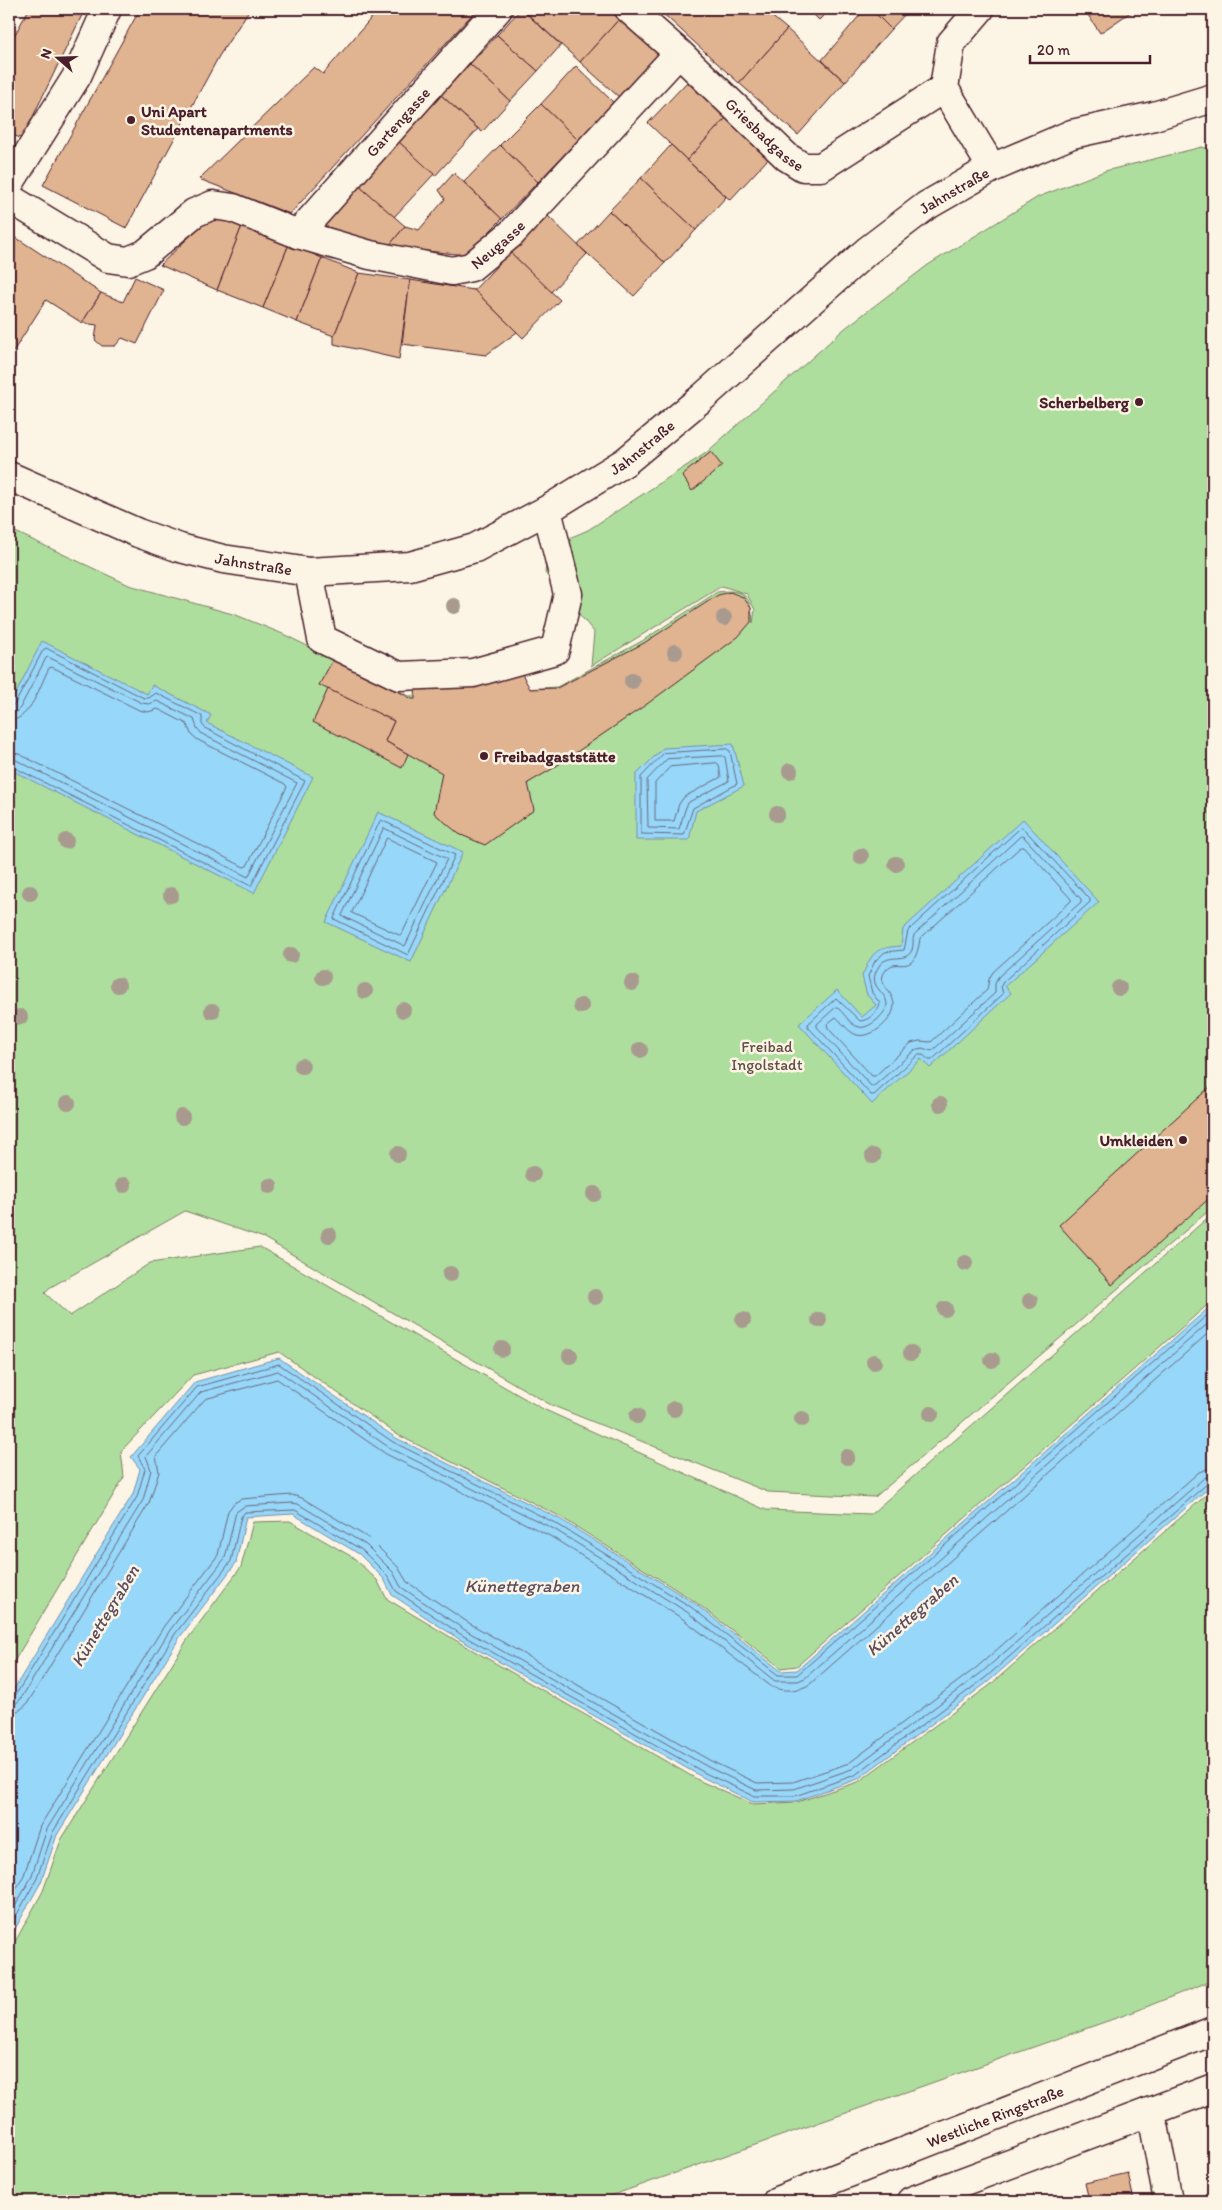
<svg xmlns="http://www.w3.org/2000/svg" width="1222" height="2210" font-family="Itim,sans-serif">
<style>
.green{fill:#aede9d;stroke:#7c7e64}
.water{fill:#97d7f9;stroke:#788da7}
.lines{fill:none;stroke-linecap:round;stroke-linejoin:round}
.shore{stroke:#69697d;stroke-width:1}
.building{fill:#e0b391;stroke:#4a1f2b}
.minor-casing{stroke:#4a1f2b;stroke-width:31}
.major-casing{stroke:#4a1f2b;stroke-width:31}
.minor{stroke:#fcf5e5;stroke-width:28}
.major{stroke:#fcf5e5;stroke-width:28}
.tree{fill:#a89a8f}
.poi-dot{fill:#4a1f2b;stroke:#fcf5e5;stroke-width:2}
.labels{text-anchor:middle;stroke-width:5;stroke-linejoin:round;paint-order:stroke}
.poi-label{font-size:16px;font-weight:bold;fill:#4a1f2b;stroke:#fcf5e5;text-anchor:start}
.street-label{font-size:16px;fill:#4a1f2b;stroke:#fcf5e5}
.park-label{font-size:16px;fill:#634f48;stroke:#fcf5e5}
.water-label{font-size:18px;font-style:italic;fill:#5d4d5e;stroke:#fcf5e5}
</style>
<rect width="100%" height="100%" fill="#fcf5e5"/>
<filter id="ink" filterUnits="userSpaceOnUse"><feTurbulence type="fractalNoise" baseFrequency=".02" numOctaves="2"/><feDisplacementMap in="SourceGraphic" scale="10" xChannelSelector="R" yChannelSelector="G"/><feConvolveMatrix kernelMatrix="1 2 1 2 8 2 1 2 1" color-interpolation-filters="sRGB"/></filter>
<g filter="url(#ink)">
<g class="green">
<path d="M 1202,147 L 1213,150 L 1213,1207 L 875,1497 L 768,1492 L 551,1405 L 264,1238 L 185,1211 L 49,1288 L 45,1293 L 70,1316 L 150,1263 L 260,1247 L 543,1409 L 766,1510 L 871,1514 L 1213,1213 L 1213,1300 L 797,1666 L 781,1668 L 694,1601 L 559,1516 L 398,1435 L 279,1352 L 193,1375 L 121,1451 L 124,1477 L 9,1670 L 9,529 L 129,585 L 236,615 L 283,634 L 409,696 L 557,687 L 642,641 L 717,592 C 746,588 751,597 753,623 L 755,610 L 747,594 L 722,586 L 591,666 L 594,632 L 545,573 L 548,547 L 588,530 L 706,453 L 844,329 L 928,265 L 1038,197 L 1105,171 Z"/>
<path d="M 1213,1489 L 1213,1980 L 1136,2011 L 596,2201 L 9,2201 L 9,1945 L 16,1940 L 43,1891 L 61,1840 L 189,1637 L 241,1567 L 253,1522 L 290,1521 L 354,1558 L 377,1580 L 387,1599 L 457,1641 L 700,1781 L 753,1804 L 797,1802 L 858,1782 L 989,1686 Z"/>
</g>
<g class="water">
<path d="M 42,641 L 147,694 L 152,685 L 211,715 L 207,723 L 313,777 L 254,893 L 9,769 L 9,707 Z"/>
<path d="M 733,744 L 744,786 L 696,811 L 689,840 L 636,840 L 636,775 L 663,748 Z"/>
<path d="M 378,812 L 463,852 L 411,962 L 326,922 Z"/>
<path d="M 1023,819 L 1099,902 L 1005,986 L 1011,993 L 930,1068 L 921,1059 L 872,1104 L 799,1024 L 837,990 L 862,1017 L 876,1005 L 867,995 L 862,976 C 873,952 874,948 901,946 L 903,929 Z"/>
<path d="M 1213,1304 L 1213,1484 L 988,1682 L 858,1779 L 796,1801 L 753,1802 L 702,1777 L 459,1639 L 392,1595 L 384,1579 L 359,1554 L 293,1514 L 246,1517 L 236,1563 L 180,1637 L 57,1835 L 41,1882 L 14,1931 L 9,1935 L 9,1697 L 133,1494 L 140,1469 L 131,1457 L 195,1382 L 279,1358 L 396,1438 L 560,1519 L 694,1603 L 781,1671 L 797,1670 Z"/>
</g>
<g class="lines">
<g class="shore">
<path d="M 9,707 L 15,704 L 43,650 L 46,648 L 144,698 L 149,698 L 156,693 L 202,716 L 202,724 L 205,728 L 305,781 L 251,886 L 9,765"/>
<path d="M 9,714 L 16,712 L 20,708 L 46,658 L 48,657 L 142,703 L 149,704 L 157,701 L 194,719 L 197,728 L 202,734 L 297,783 L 248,877 L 16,760 L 9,759"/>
<path d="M 9,721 C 31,720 40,685 49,668 L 52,667 L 139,710 L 148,712 L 158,709 L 187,724 L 191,734 L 198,740 L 285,784 L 287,787 L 247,866 L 244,867 L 19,754 L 9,752"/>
<path d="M 727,749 L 730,751 L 737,784 L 693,808 L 684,835 L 641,834 L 641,777 L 664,753 Z"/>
<path d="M 723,756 L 725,757 L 729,781 L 689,802 L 686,807 L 679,829 L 648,828 L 647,780 L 667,759 Z"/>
<path d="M 717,763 L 719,765 L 721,777 L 684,797 L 679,804 L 674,821 L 655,821 L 655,783 L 670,767 Z"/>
<path d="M 381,820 L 455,855 L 408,955 L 334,919 Z"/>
<path d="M 1022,827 L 1090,899 L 1090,902 L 1003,982 L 1001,986 L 1003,994 L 932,1060 L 929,1060 L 923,1055 L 918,1055 L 874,1095 L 871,1095 L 808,1027 L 808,1024 L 836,998 L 860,1021 C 868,1021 880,1011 880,1003 L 872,993 L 868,976 L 875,961 L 885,952 L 904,950 L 908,931 Z"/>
<path d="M 384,828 L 447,859 L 405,946 L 342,916 Z"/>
<path d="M 1021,836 L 1024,837 L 1081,899 L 1081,902 L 998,977 L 995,984 L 995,993 L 932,1051 L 922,1048 L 915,1050 L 874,1086 L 871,1086 L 817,1027 L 817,1024 L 836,1007 C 844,1011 849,1025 859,1027 C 868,1030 886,1014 887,1005 C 887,990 865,988 879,966 C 888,952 906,964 912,950 C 914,945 912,940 914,935 Z"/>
<path d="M 387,838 L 437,862 L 401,936 L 352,913 Z"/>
<path d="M 1021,847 L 1024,847 L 1071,899 L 1071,901 L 993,972 L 989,979 L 987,990 L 931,1042 L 919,1041 L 911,1043 L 875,1076 L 872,1076 L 828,1028 L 827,1024 L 836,1017 C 843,1023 848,1032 857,1035 C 872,1039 895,1019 894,1004 C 893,990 875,984 886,970 C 897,955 914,981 920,939 Z"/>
<path d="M 9,1699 L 15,1696 L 137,1497 L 145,1469 L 138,1456 L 197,1387 L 279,1364 L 393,1442 L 557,1524 L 691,1607 L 778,1675 L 797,1675 L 1213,1310"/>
<path d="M 9,1705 L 15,1704 L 20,1700 L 143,1500 L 151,1470 L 146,1456 L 201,1392 L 278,1371 L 390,1448 L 554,1529 L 687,1612 L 775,1681 L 798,1681 L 805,1678 L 1213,1319"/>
<path d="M 9,1713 L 20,1710 L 27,1704 L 149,1503 L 159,1472 L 156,1456 L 205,1399 L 277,1379 L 386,1454 L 550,1536 L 683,1619 L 772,1687 C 783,1692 800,1691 810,1684 L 1213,1329"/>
<path d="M 9,1902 L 24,1875 L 40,1826 L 164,1626 L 218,1555 L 228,1511 L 234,1503 L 241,1499 L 292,1495 L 302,1498 L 370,1539 L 398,1567 L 407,1582 L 469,1623 L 711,1761 L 757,1783 L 793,1782 L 849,1763 L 976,1668 L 1199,1472 L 1213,1467"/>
<path d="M 9,1917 L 31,1878 L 47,1829 L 170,1630 L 225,1558 L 236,1512 L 245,1506 L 292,1503 L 298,1504 L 366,1545 L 393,1572 L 401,1587 L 465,1630 L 708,1767 L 756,1790 L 794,1789 L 852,1769 L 981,1673 L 1204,1478 L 1213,1475"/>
<path d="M 9,1929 L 36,1880 L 53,1832 L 175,1634 L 231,1561 L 241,1517 L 245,1512 L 295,1510 L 362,1550 L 388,1576 L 396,1591 L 462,1635 L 705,1773 L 754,1796 L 795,1796 L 855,1775 L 985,1678 L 1208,1483 L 1213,1481"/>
</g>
</g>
<g class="building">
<path d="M 29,9 L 80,9 L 84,11 L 22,139 L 9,133 L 9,33 L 14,36 Z"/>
<path d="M 140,9 L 250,9 L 219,56 L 126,228 L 43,185 Z"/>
<path d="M 379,9 L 477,9 L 290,214 L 199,179 L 314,67 L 323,74 Z"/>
<path d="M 521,9 L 561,45 L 538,71 L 497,35 Z"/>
<path d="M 522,9 L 614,9 L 622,16 L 580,62 Z"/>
<path d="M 658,9 L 763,9 L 787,29 L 739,83 Z"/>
<path d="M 808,9 L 830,9 L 819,20 Z"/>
<path d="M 865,9 L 871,9 L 891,29 L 845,82 L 822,60 Z"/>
<path d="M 871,9 L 910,9 L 891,29 Z"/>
<path d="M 1084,9 L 1135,9 L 1100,33 Z"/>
<path d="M 622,16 L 661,53 L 620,98 L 580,62 Z"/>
<path d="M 787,29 L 845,82 L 798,135 L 739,83 Z"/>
<path d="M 497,35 L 538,71 L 510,101 L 470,64 Z"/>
<path d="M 470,64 L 510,101 L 482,132 L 441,95 Z"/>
<path d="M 576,66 L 614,103 L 578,140 L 541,104 Z"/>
<path d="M 687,82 L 726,118 L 687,160 L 648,123 Z"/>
<path d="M 441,95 L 478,129 L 435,176 L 399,142 Z"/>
<path d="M 541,104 L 578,140 L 538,182 L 500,145 Z"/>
<path d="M 726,118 L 769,158 L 730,200 L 687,160 Z"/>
<path d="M 399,142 L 434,174 L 394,217 L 358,185 Z"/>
<path d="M 500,145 L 538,182 L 502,219 L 464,182 Z"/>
<path d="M 671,145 L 726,197 L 696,230 L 641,178 Z"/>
<path d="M 454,173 L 502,219 L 466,255 L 388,247 L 405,226 L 419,230 L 445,199 L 439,190 Z"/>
<path d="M 641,178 L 696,230 L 665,263 L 609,211 Z"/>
<path d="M 358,185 L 405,226 L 388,247 L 321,225 Z"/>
<path d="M 609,211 L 665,263 L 634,296 L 578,245 Z"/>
<path d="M 212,215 L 242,226 L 217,290 L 160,265 Z"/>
<path d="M 547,215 L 587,254 L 551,292 L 510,252 Z"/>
<path d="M 242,226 L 289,244 L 263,308 L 217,290 Z"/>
<path d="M 9,233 L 101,293 L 82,323 L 46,300 L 9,358 Z"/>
<path d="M 289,244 L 322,258 L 297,322 L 263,308 Z"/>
<path d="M 510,252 L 560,300 L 523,338 L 474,290 Z"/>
<path d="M 322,258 L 359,273 L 334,336 L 297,322 Z"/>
<path d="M 359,273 L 410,280 L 399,359 L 334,344 L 334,336 Z"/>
<path d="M 135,277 L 164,290 L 137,344 L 122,338 L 115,346 L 102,346 L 95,340 L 97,325 L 82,323 L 101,293 L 123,302 Z"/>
<path d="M 410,280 L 474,290 L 517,332 L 486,355 L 402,344 Z"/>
<path d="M 711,452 L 722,466 L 692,491 L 682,475 Z"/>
<path d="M 730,592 L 743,597 L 751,608 L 751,622 L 738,637 L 647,704 L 552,769 L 528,783 L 534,810 L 485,845 L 459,834 L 434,813 L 442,773 L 385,741 L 394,721 L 319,685 L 335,656 L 412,699 L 415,699 L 416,678 L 520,670 L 530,689 L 557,688 L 644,643 L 718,595 Z"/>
<path d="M 328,689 L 394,721 L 385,741 L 408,754 L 402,768 L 313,722 Z"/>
<path d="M 1213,1084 L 1213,1195 L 1112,1285 L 1059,1225 Z"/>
<path d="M 1128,2173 L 1134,2201 L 1067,2201 L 1067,2200 L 1088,2196 L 1085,2183 Z"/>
</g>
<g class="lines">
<g class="minor-casing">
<g id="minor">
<path id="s1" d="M 629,9 L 679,53 L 787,157 L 803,167 L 821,167 L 944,88"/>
<path d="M 980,9 L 951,43 L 944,88 L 992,168"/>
<path d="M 9,184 L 77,76 L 107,9"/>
<path id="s2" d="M 9,198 L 108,258 L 128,261 L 145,254 L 194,213 L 213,205 L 233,208 L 298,234 L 370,255 L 452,271 L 471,267 L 512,233 L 679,53"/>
<path id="s3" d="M 298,234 L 498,9"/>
<path id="s4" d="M 9,476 L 138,533 L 180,548 L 223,559 L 309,572 L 410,566 L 475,548 L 547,510 L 625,462 L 703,397 L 867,251 L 926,206 L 992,168 L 1072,134 L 1154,116 L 1213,98"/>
<path d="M 309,572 L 322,639 L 399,676 L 473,673 L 555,650 L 568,594 L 547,510"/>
<path d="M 1149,2112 L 1155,2130 L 1168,2201"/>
<path d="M 911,2201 L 1213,2088"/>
</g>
</g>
<g class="major-casing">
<g id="major">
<path id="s5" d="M 777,2201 L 1213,2031"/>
</g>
</g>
<use href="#minor" class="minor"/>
<use href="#major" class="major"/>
</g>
<g class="tree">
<circle cx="454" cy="606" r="8"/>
<circle cx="724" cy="618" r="8"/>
<circle cx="675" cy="652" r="8"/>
<circle cx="632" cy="681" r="8"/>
<circle cx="790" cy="771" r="8"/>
<circle cx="777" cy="814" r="8"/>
<circle cx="66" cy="841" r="8"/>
<circle cx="861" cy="856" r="8"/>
<circle cx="896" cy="864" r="8"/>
<circle cx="30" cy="893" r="8"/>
<circle cx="171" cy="895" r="8"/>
<circle cx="291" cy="955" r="8"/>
<circle cx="323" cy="977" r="8"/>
<circle cx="632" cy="983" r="8"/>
<circle cx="118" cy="985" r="8"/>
<circle cx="1119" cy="988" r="8"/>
<circle cx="365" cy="991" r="8"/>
<circle cx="581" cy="1006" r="8"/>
<circle cx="403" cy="1010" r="8"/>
<circle cx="212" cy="1011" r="8"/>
<circle cx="20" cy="1017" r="8"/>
<circle cx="640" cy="1050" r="8"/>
<circle cx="302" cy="1066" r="8"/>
<circle cx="68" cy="1103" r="8"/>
<circle cx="940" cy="1104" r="8"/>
<circle cx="182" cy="1117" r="8"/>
<circle cx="398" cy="1154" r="8"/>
<circle cx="873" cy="1156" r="8"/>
<circle cx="533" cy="1174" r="8"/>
<circle cx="124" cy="1185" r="8"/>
<circle cx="270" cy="1186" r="8"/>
<circle cx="594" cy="1194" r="8"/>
<circle cx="329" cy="1235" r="8"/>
<circle cx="965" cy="1263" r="8"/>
<circle cx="450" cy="1274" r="8"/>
<circle cx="595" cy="1297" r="8"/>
<circle cx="1030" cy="1301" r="8"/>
<circle cx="945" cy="1309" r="8"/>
<circle cx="743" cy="1320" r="8"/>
<circle cx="819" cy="1320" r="8"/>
<circle cx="502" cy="1349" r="8"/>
<circle cx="911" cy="1353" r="8"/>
<circle cx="570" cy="1356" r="8"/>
<circle cx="992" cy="1360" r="8"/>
<circle cx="874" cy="1362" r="8"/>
<circle cx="674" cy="1409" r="8"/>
<circle cx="931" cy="1414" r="8"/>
<circle cx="637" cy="1416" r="8"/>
<circle cx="802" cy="1419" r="8"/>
<circle cx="847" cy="1457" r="8"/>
</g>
</g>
<g class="poi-dot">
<circle cx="131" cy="120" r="5"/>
<circle cx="1139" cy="402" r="5"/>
<circle cx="484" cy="756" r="5"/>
<circle cx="1183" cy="1140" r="5"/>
</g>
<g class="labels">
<g class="poi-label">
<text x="141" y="117">Uni Apart<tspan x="141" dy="18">Studentenapartments</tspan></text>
<text x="1129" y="408" text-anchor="end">Scherbelberg</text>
<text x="494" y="762">Freibadgaststätte</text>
<text x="1173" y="1146" text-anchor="end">Umkleiden</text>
</g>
<g class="street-label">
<text dy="6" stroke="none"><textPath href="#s3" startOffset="150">Gartengasse</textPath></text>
<text dy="6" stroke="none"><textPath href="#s1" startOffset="185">Griesbadgasse</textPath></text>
<text dy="6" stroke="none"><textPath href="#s4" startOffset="1086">Jahnstraße</textPath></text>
<text dy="6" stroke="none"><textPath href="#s2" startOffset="542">Neugasse</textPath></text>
<text dy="6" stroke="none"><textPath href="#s4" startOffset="681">Jahnstraße</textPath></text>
<text dy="6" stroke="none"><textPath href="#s4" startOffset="261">Jahnstraße</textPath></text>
<text dy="6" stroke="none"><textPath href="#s5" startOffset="234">Westliche Ringstraße</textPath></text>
</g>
<g class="park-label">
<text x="767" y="1052">Freibad<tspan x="767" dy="18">Ingolstadt</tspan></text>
</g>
<g class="water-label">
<text x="522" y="1592">Künettegraben</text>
<text transform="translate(912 1615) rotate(-41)" y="6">Künettegraben</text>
<text transform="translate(105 1616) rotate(-59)" y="6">Künettegraben</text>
</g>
</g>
<rect width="1222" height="2210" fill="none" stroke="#fcf5e5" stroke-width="30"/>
<rect x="15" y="15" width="1192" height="2180" fill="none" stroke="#4a1f2b" stroke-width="2" filter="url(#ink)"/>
<g transform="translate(58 58) rotate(290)" stroke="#fcf5e5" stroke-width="4" paint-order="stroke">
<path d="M0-4L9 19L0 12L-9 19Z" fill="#4a1f2b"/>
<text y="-8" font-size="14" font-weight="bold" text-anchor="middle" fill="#4a1f2b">N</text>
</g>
<path d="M1030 55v8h120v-8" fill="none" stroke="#4a1f2b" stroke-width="2.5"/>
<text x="1037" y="55" font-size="15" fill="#4a1f2b" stroke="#fcf5e5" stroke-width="4" paint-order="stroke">20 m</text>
</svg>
